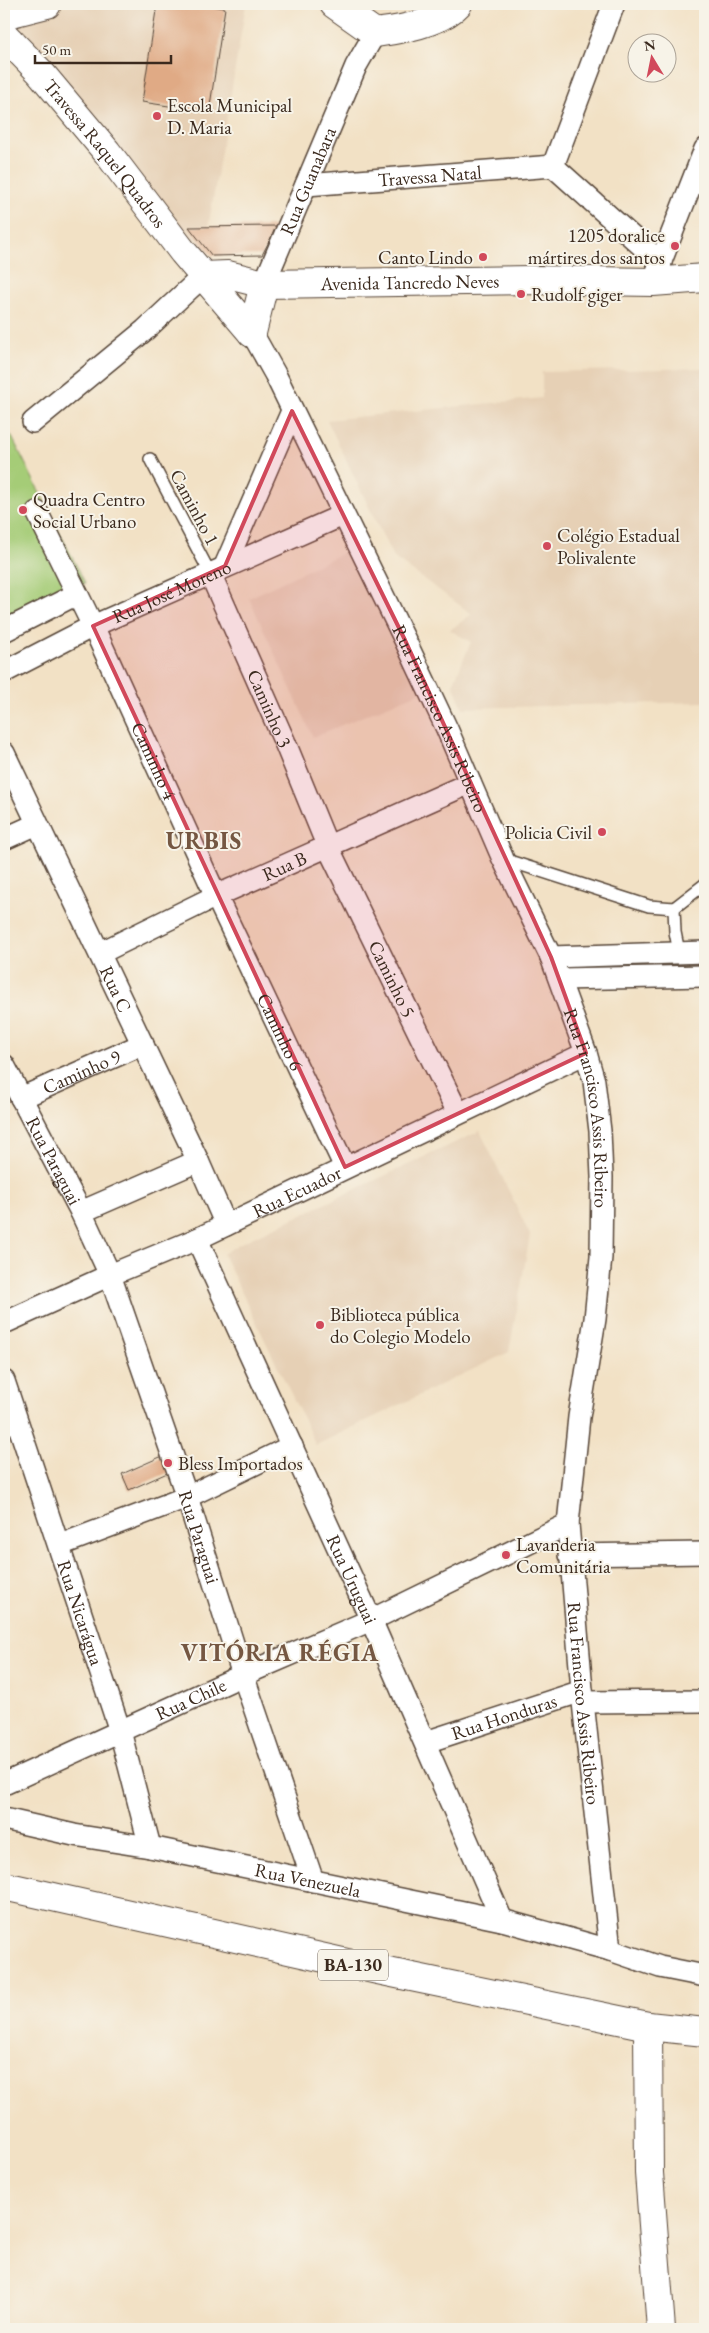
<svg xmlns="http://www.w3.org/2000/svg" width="709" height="2333" font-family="'EB Garamond',serif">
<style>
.built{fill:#e6d0b5}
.green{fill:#a5cc77;stroke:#707b4a}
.building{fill:#e0aa85}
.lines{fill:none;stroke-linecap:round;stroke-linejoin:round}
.lane-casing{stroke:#564537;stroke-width:14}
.street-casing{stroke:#564537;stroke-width:24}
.secondary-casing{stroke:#564537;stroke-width:30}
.highway-casing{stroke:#564537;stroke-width:30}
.lane{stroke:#fff;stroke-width:11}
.street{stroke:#fff;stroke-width:21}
.secondary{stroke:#fff;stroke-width:28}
.highway{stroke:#fff;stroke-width:28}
.marked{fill:#d1495b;fill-opacity:0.2;stroke:#d1495b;stroke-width:4;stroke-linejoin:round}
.poi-dot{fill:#d1495b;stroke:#f7f3e8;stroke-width:2}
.labels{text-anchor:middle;stroke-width:4;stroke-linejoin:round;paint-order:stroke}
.shield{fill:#f7f3e8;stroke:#73665b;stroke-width:1}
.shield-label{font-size:18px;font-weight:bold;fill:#3b2a1e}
.poi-label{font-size:19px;fill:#3b2a1e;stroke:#f7f3e8;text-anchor:start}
.street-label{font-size:19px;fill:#3b2a1e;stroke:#f7f3e8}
.district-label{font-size:24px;font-weight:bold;letter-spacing:1px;fill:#755742;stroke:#f7f3e8}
</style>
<rect width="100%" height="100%" fill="#f7f3e8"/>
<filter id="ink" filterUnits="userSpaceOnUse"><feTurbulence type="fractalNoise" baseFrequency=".02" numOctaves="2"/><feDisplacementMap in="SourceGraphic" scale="10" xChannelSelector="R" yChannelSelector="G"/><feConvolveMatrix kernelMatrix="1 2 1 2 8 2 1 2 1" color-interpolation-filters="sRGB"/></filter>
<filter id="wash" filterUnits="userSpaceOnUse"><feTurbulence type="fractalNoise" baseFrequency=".0096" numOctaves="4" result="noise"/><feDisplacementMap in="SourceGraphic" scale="20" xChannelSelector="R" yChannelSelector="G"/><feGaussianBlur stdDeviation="1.12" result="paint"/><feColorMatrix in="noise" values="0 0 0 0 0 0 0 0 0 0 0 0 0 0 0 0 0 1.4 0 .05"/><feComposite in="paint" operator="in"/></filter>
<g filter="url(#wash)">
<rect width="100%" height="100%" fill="#f2e1c5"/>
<g class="built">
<path d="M 74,4 L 246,4 L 203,258 L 4,18 Z"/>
<path d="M 705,368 L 705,702 L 463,708 L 453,684 L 471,642 L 450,630 L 472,614 L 393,557 L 327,420 L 542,398 L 542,372 Z"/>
<path d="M 353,548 L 423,691 L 313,737 L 249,598 Z"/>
<path d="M 480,1131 L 530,1235 L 509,1352 L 316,1445 L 223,1254 L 241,1243 Z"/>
</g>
<path class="green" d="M 4,428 L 11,435 L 85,583 L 4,624 Z"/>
<g id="blocks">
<g class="building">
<path d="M 157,4 L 195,4 L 225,8 L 209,112 L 142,102 Z"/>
<path d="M 277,226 L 262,255 L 212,256 L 189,227 Z"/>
<path d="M 167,1454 L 174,1470 L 129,1490 L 122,1474 Z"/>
</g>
</g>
</g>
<g filter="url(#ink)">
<use href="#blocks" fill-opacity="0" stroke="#564537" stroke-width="1"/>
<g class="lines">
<g class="lane-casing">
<g id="lane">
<path d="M 150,459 L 210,573"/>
<path d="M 503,859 L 649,906 L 674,908 L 705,884"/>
<path d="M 674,908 L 675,932 L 679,952"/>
</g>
</g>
<g class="street-casing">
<g id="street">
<path d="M 553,166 L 614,4"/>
<path id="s1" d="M 306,185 L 553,166 L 661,263"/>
<path d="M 656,274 L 705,149"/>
<path id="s2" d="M 264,284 L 356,66 L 375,33"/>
<path id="s3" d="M 252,333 L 275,374 L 405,640 L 447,729 L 503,859 L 551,957 L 586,1053 L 594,1081 L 600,1131 L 602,1177 L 601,1257 L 595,1319 L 579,1417 L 568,1524 L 583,1702 L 610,1950"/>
<path d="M 33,422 L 145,330 L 203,276"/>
<path id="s4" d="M 37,512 L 93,626 L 216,896 L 345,1167"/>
<path d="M 225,566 L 292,411"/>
<path id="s5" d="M 210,573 L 286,745 L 327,845 L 458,1113"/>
<path d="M 4,631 L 77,594"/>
<path id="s6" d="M 4,672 L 93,626 L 343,515"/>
<path id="s7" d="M 4,753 L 198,1161 L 226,1225"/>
<path d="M 4,839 L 37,824"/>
<path id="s8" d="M 100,953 L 216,896 L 470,783"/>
<path d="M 551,957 L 705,952"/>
<path d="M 560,979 L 705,976"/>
<path id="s9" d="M 4,1065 L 81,1212 L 110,1275 L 187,1497 L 243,1675 L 313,1881"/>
<path id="s10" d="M 21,1098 L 143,1044"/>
<path d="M 81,1212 L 198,1161"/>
<path id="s11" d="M 197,1239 L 371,1620 L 502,1920"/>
<path id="s12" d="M 4,1323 L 110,1275 L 197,1239 L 586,1053"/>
<path id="s13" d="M 4,1381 L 120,1731 L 150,1847"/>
<path d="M 60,1545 L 187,1497 L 292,1446"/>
<path d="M 569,1555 L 705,1553"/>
<path d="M 583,1702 L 705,1701"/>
<path id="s14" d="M 426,1742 L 582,1691"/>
<path id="s15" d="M 4,1784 L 243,1675 L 371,1620 L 568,1524"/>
<path id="s16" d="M 4,1819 L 74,1835 L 150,1847 L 502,1920 L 610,1950 L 660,1967 L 705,1976"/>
</g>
</g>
<g class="secondary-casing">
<g id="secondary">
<path d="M 334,4 L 375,33 C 399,30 441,23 458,4"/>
<path d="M 4,15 L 47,4"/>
<path id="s17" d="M 4,35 L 40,72 L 107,152 L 183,252 L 252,333"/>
<path id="s18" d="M 203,276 L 228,275 L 264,284 L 530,280 L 653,282 L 705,278"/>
<path d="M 252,333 L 264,284"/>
<path d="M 648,2026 L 649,2173 L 661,2329"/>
</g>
</g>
<g class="highway-casing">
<path id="highway" d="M 4,1886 L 378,1970 L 648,2026 L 705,2032"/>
</g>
<use href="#lane" class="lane"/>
<use href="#street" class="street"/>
<use href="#secondary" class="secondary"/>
<use href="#highway" class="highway"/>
</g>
</g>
<path class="marked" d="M 292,411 L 405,640 L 551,957 L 586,1053 L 345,1167 L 93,626 L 225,566 Z"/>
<g class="poi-dot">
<circle cx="157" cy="116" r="5"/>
<circle cx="675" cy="246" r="5"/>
<circle cx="483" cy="257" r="5"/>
<circle cx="521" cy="294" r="5"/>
<circle cx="23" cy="510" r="5"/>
<circle cx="547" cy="546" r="5"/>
<circle cx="602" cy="832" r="5"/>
<circle cx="320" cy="1325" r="5"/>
<circle cx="168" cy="1463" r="5"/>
<circle cx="506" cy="1555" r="5"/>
</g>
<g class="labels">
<rect class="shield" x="318" y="1949.5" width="70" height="31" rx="4"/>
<g class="shield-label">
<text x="353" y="1971">BA-130</text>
</g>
<g class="poi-label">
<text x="167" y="112">Escola Municipal<tspan x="167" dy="22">D. Maria</tspan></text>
<text x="665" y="242" text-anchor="end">1205 doralice<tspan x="665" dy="22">mártires dos santos</tspan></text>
<text x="473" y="264" text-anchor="end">Canto Lindo</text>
<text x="531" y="301">Rudolf giger</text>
<text x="33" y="506">Quadra Centro<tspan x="33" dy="22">Social Urbano</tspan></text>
<text x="557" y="542">Colégio Estadual<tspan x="557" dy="22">Polivalente</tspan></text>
<text x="592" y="839" text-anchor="end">Policia Civil</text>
<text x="330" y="1321">Biblioteca pública<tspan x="330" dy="22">do Colegio Modelo</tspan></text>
<text x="178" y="1470">Bless Importados</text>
<text x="516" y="1551">Lavanderia<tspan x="516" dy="22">Comunitária</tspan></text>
</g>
<g class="street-label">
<text dy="7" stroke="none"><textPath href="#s17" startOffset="156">Travessa Raquel Quadros</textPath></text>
<text dy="7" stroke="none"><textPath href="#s1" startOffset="124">Travessa Natal</textPath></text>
<text dy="7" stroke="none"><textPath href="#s2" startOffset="112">Rua Guanabara</textPath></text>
<text dy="7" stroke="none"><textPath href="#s18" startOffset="208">Avenida Tancredo Neves</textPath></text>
<text transform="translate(195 507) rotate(62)" y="7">Caminho 1</text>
<text dy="7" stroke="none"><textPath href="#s6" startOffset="186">Rua José Moreno</textPath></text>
<text dy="7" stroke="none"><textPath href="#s5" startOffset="148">Caminho 3</textPath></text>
<text dy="7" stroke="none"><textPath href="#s3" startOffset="429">Rua Francisco Assis Ribeiro</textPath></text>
<text dy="7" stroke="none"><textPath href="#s4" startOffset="275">Caminho 4</textPath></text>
<text dy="7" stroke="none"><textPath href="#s8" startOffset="204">Rua B</textPath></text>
<text dy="7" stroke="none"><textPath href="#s5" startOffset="445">Caminho 5</textPath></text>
<text dy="7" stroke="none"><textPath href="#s7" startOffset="261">Rua C</textPath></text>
<text dy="7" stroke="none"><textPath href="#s4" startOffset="574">Caminho 6</textPath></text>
<text dy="7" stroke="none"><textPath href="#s10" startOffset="66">Caminho 9</textPath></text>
<text dy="7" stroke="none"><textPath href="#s3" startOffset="849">Rua Francisco Assis Ribeiro</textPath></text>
<text dy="7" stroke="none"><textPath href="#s9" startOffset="108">Rua Paraguai</textPath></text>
<text dy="7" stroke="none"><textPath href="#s12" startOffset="321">Rua Ecuador</textPath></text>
<text dy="7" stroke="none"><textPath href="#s9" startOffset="512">Rua Paraguai</textPath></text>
<text dy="7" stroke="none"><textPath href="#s11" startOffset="374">Rua Uruguai</textPath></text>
<text dy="7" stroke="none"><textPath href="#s13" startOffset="244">Rua Nicarágua</textPath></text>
<text dy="7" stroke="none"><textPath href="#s15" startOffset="205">Rua Chile</textPath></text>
<text dy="7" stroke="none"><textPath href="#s3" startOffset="1449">Rua Francisco Assis Ribeiro</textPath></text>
<text dy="7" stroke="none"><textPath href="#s14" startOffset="82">Rua Honduras</textPath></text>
<text dy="7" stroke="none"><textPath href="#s16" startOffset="310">Rua Venezuela</textPath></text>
</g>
<g class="district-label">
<text x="204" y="849">URBIS</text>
<text x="280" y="1661">VITÓRIA RÉGIA</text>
</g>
</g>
<rect width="709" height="2333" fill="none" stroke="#f7f3e8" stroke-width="20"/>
<g transform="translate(652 58) rotate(350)"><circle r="24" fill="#f7f3e8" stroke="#aca397"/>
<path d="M0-4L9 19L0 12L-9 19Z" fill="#d1495b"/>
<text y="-8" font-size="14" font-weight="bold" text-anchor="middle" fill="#3b2a1e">N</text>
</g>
<path d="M35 55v8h136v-8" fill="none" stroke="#3b2a1e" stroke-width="2.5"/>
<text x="42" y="55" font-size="15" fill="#3b2a1e" stroke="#f7f3e8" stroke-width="4" paint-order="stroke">50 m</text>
</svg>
